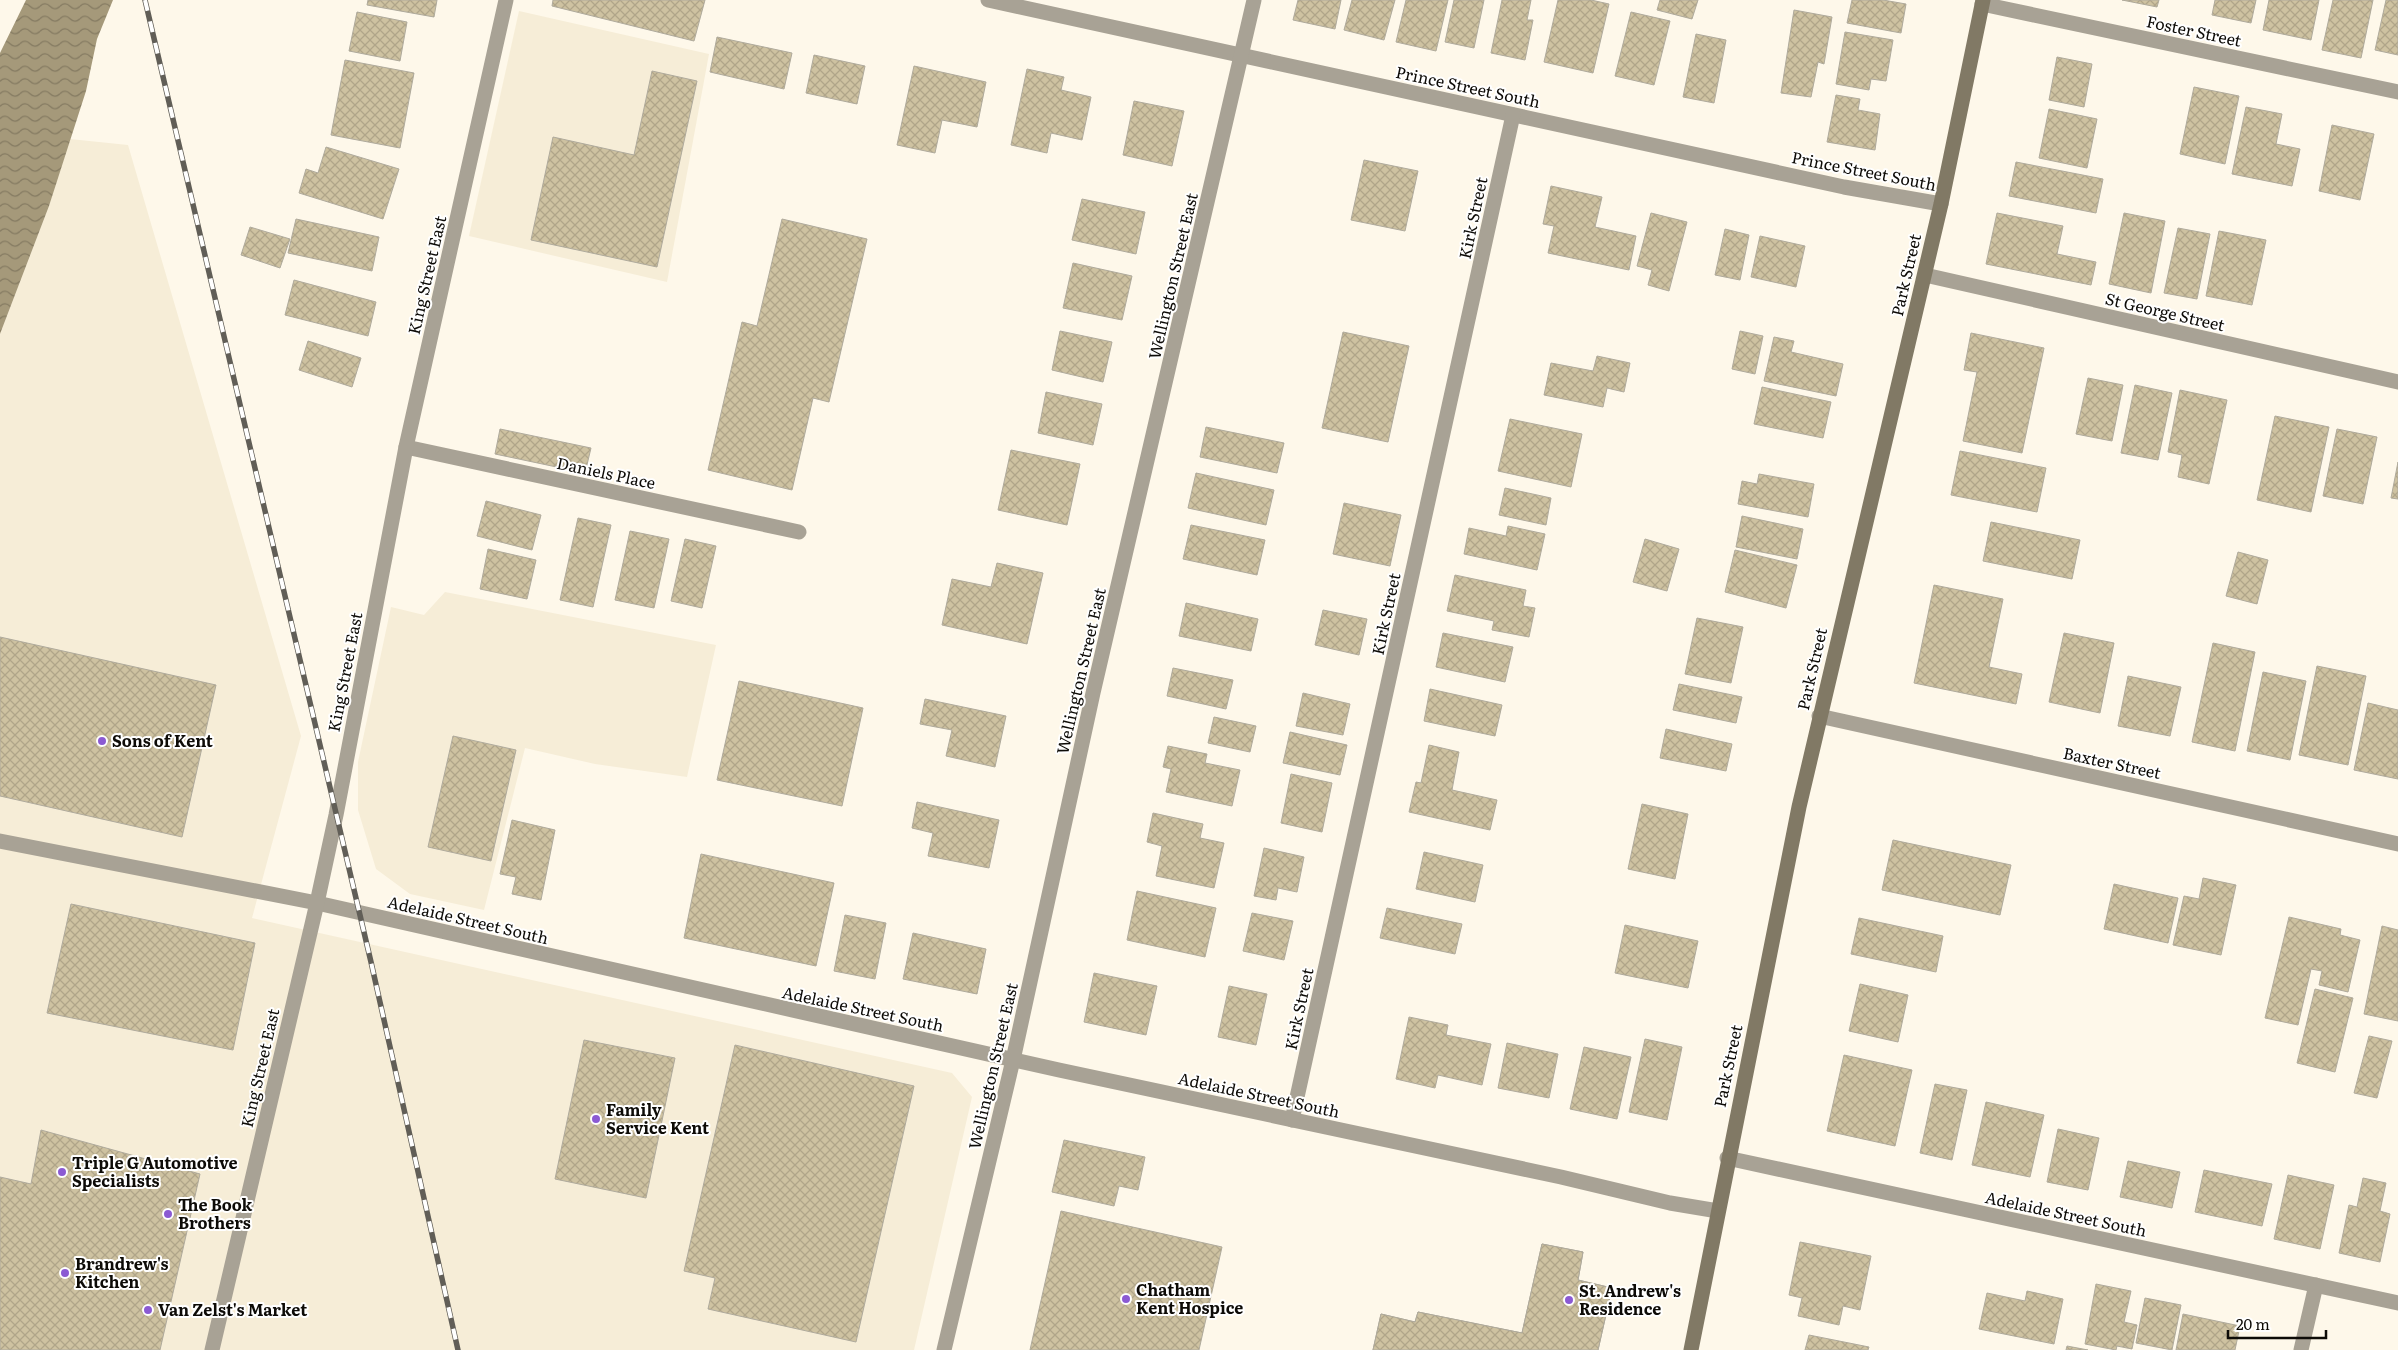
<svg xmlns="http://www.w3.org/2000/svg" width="2398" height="1350" font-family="Literata,serif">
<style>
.built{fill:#f6edd7}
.water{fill:url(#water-waves)}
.building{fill:url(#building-cross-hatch);stroke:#afaa9c}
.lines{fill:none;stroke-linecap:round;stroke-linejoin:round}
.street{stroke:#a8a295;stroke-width:15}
.secondary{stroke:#817965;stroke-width:15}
.rail-casing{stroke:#615e57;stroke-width:5.5}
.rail{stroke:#fff;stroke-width:4;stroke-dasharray:11;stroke-linecap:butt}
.poi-dot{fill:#8b5ad3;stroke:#fff;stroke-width:2}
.labels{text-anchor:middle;stroke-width:4;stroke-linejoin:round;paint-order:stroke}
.street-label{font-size:16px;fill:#0d0b07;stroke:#fff}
.poi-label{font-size:16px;font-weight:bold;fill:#0d0b07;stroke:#fff;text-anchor:start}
</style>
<defs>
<pattern id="water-waves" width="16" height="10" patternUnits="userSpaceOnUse" patternTransform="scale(1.25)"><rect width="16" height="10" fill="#a5997a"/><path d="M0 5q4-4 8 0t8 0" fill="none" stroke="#857b62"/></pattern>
<pattern id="building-cross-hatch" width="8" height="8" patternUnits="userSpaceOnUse" patternTransform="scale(1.25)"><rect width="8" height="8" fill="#cec2a1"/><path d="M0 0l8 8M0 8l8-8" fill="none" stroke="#b0a589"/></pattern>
</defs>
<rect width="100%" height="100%" fill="#fef8ea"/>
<g class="built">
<path d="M 519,11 L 709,54 L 667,282 L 469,236 Z"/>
<path d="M 70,139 L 128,145 L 301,736 L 252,918 L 952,1073 L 972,1097 L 914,1350 L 0,1350 L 0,334 L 49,206 Z"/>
<path d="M 445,592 L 716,645 L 687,777 L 595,764 L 525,748 L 484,910 L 410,894 L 376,869 L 358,810 L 358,762 L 391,607 L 424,615 Z"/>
</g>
<path class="water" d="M 26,0 L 113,0 L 97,39 L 86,91 L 49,206 L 0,334 L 0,53 Z"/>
<g class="building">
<path d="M 368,0 L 437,0 L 434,17 L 367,5 Z"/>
<path d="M 553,0 L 705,0 L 694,41 L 552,6 Z"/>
<path d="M 1298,0 L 1341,0 L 1335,29 L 1293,20 Z"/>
<path d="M 1352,0 L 1395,0 L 1384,40 L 1344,30 Z"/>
<path d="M 1406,0 L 1448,0 L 1436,51 L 1396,42 Z"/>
<path d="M 1454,0 L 1484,0 L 1474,48 L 1445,42 Z"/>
<path d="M 1502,0 L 1531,0 L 1527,20 L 1533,20 L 1525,60 L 1491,53 Z"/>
<path d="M 1558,0 L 1591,0 L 1609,4 L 1593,73 L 1544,62 Z"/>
<path d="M 1660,0 L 1698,0 L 1692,19 L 1657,10 Z"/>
<path d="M 1852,0 L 1883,0 L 1906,4 L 1901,33 L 1847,23 Z"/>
<path d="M 2122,0 L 2159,0 L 2157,7 Z"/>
<path d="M 2215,0 L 2256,0 L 2251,23 L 2212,15 Z"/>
<path d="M 2269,0 L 2319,0 L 2311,40 L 2263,30 Z"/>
<path d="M 2333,0 L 2373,0 L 2361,58 L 2322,50 Z"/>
<path d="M 2386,0 L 2398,0 L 2398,55 L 2375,50 Z"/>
<path d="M 1794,10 L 1832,17 L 1824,64 L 1818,62 L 1811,97 L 1781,93 Z"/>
<path d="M 357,12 L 407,22 L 400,61 L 349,51 Z"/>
<path d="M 1631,12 L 1670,21 L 1654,85 L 1615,76 Z"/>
<path d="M 1845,32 L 1893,40 L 1886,81 L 1871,79 L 1869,90 L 1836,84 Z"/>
<path d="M 1696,34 L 1726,40 L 1714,103 L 1683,97 Z"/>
<path d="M 717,37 L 792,53 L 784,89 L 710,72 Z"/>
<path d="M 814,55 L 865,66 L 857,104 L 806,93 Z"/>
<path d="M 2057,57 L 2092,64 L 2084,107 L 2049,100 Z"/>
<path d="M 345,60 L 414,73 L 400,148 L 331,135 Z"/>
<path d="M 914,66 L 986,82 L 977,127 L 942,120 L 935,153 L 897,145 Z"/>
<path d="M 1027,69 L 1064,77 L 1061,90 L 1091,97 L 1082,140 L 1051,133 L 1047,153 L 1011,145 Z"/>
<path d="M 652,71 L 697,81 L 657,267 L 531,240 L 553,137 L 634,155 Z"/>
<path d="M 2194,87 L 2239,96 L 2225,164 L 2180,154 Z"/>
<path d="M 1836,95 L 1860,99 L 1858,110 L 1880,114 L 1875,150 L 1827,142 Z"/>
<path d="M 1134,101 L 1184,111 L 1172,166 L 1123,155 Z"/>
<path d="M 2246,107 L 2282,114 L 2276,144 L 2300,149 L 2292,186 L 2232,174 Z"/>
<path d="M 2049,109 L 2097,119 L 2087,168 L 2039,158 Z"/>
<path d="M 2332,125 L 2374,134 L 2360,200 L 2319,191 Z"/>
<path d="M 326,147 L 399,169 L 383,219 L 299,193 L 306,169 L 318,173 Z"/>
<path d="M 1364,160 L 1418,171 L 1405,231 L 1351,220 Z"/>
<path d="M 2016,162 L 2103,179 L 2096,213 L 2009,196 Z"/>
<path d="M 1551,186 L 1602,197 L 1595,227 L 1636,236 L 1629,270 L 1548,253 L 1554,226 L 1543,224 Z"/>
<path d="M 1082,199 L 1145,212 L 1136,254 L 1072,240 Z"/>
<path d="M 1651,213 L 1687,222 L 1669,291 L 1648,285 L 1652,270 L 1637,266 Z"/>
<path d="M 1997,213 L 2063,226 L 2057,254 L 2096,262 L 2091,285 L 1986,264 Z"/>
<path d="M 2124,213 L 2165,221 L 2151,293 L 2109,284 Z"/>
<path d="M 296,219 L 379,237 L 372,271 L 288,253 Z"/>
<path d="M 782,219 L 867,239 L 829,402 L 813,398 L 792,490 L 708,470 L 742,322 L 757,326 Z"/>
<path d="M 250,227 L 290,239 L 280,268 L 241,255 Z"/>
<path d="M 2178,228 L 2210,234 L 2197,299 L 2164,293 Z"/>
<path d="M 1725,229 L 1749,235 L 1740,280 L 1715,275 Z"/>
<path d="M 2219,231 L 2266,240 L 2252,305 L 2206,296 Z"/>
<path d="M 1760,236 L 1805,246 L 1796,287 L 1751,277 Z"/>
<path d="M 1073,263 L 1132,276 L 1122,320 L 1063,308 Z"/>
<path d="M 294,280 L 376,302 L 368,336 L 285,315 Z"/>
<path d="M 1060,331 L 1112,342 L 1103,382 L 1052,370 Z"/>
<path d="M 1740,331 L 1763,336 L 1755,374 L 1732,369 Z"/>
<path d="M 1343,332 L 1409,346 L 1388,442 L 1322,428 Z"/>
<path d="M 1971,333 L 2044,348 L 2022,453 L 1963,441 L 1977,372 L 1964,370 Z"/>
<path d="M 1774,337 L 1794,341 L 1791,352 L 1843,364 L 1836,396 L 1764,381 Z"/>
<path d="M 308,341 L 361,358 L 352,387 L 299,370 Z"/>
<path d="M 1597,356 L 1630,363 L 1624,392 L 1607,388 L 1603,407 L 1544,395 L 1551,363 L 1593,371 Z"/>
<path d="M 2088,378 L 2123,385 L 2112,441 L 2076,434 Z"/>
<path d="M 2135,385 L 2172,393 L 2158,460 L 2121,453 Z"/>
<path d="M 1762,387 L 1831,402 L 1823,438 L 1754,424 Z"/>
<path d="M 2180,390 L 2227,400 L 2209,484 L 2178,477 L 2182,455 L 2168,452 Z"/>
<path d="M 1046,392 L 1102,404 L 1093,445 L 1038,433 Z"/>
<path d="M 2275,416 L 2329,427 L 2311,512 L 2257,500 Z"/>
<path d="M 1510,419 L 1582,434 L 1571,487 L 1498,471 Z"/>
<path d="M 1206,427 L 1284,443 L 1277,473 L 1200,457 Z"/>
<path d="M 500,429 L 591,448 L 585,473 L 495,454 Z"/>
<path d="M 2337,429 L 2377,437 L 2363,504 L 2323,496 Z"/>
<path d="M 1011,450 L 1080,464 L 1067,525 L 998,510 Z"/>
<path d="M 1960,451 L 2046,468 L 2037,512 L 1951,495 Z"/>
<path d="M 2398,462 L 2398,499 L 2391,498 Z"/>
<path d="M 1196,473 L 1274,490 L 1266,525 L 1188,508 Z"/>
<path d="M 1759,474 L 1814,484 L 1808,517 L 1738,504 L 1742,481 L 1757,484 Z"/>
<path d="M 1505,488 L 1551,498 L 1546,525 L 1499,515 Z"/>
<path d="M 486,501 L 541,515 L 532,550 L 477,536 Z"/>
<path d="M 1344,503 L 1401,515 L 1390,566 L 1333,554 Z"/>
<path d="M 1742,516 L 1803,529 L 1797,559 L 1736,547 Z"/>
<path d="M 578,518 L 611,525 L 593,607 L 560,600 Z"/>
<path d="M 1991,522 L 2080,540 L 2072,579 L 1983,561 Z"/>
<path d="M 1191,525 L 1265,540 L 1257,575 L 1183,559 Z"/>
<path d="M 1508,526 L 1545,534 L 1537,570 L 1464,554 L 1469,528 L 1506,536 Z"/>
<path d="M 630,531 L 669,539 L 654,608 L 615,600 Z"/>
<path d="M 685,539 L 716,546 L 702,608 L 671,601 Z"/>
<path d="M 1645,539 L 1679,549 L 1667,591 L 1633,582 Z"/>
<path d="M 488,549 L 536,560 L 527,599 L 480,589 Z"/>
<path d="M 1735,550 L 1797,565 L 1786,608 L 1725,592 Z"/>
<path d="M 2238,552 L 2268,560 L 2257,604 L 2226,596 Z"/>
<path d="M 997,563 L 1043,573 L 1027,644 L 942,625 L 952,579 L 991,587 Z"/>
<path d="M 1455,575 L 1526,590 L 1523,606 L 1535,608 L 1529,637 L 1492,630 L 1494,621 L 1447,611 Z"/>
<path d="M 1934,585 L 2003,599 L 1989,667 L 2022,674 L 2016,704 L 1914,683 Z"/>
<path d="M 1186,603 L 1258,619 L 1251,651 L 1179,636 Z"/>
<path d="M 1323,610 L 1367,619 L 1359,655 L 1315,645 Z"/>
<path d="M 1697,618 L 1743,627 L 1731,683 L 1685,674 Z"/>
<path d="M 1443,633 L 1513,647 L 1505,682 L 1436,667 Z"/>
<path d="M 2064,633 L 2114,643 L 2100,713 L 2049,702 Z"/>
<path d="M 0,637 L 216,685 L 182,837 L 0,796 Z"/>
<path d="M 2213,643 L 2255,652 L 2235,751 L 2192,742 Z"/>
<path d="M 2317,666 L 2366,676 L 2348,765 L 2299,755 Z"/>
<path d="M 1173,668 L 1233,680 L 1226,709 L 1167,696 Z"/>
<path d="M 2263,672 L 2306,681 L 2290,760 L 2247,751 Z"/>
<path d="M 2128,676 L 2181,687 L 2170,736 L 2118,726 Z"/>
<path d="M 739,681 L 863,708 L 842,806 L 717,780 Z"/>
<path d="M 1679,684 L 1742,697 L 1736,723 L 1673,710 Z"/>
<path d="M 1430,689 L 1502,705 L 1495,736 L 1424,721 Z"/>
<path d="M 1303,693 L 1350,704 L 1343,735 L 1296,726 Z"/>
<path d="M 925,699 L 1006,716 L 995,767 L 946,756 L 952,730 L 920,724 Z"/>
<path d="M 2368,703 L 2398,710 L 2398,779 L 2354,770 Z"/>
<path d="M 1214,717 L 1256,726 L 1250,752 L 1208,743 Z"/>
<path d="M 1666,729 L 1732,744 L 1726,771 L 1660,758 Z"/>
<path d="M 1290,732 L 1347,745 L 1340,775 L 1283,763 Z"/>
<path d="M 453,736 L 516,750 L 491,861 L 428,847 Z"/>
<path d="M 1429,745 L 1459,752 L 1452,790 L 1497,800 L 1490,830 L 1409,812 L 1416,782 L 1421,783 Z"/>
<path d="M 1168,746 L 1207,754 L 1205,763 L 1240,770 L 1232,806 L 1166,792 L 1171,769 L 1163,767 Z"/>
<path d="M 1291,774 L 1332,783 L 1322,832 L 1281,823 Z"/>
<path d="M 917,802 L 999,820 L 989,868 L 928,856 L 933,833 L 912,828 Z"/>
<path d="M 1642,804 L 1688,814 L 1675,879 L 1628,869 Z"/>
<path d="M 1153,813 L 1203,824 L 1200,838 L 1224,843 L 1214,888 L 1156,876 L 1162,846 L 1147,842 Z"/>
<path d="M 512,820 L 555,830 L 541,900 L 512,894 L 516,877 L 500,874 Z"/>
<path d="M 1893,840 L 2011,865 L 2000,915 L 1882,890 Z"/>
<path d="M 1264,848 L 1304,857 L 1297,892 L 1278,888 L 1276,900 L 1254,896 Z"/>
<path d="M 1424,852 L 1483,865 L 1475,902 L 1416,889 Z"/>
<path d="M 701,854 L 834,883 L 816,966 L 684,938 Z"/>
<path d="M 2203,878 L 2236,885 L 2221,955 L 2173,945 L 2184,896 L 2199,899 Z"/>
<path d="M 2114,884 L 2178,898 L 2168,943 L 2104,929 Z"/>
<path d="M 1137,891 L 1216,908 L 1205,957 L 1127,940 Z"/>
<path d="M 71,904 L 255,943 L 233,1050 L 47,1013 Z"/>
<path d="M 1387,908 L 1462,924 L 1455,954 L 1380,938 Z"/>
<path d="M 1252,913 L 1293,921 L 1284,960 L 1243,951 Z"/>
<path d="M 845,915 L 886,923 L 875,979 L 834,971 Z"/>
<path d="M 2289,917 L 2341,929 L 2340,935 L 2360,940 L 2348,992 L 2319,985 L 2322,971 L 2311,969 L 2298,1025 L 2265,1018 Z"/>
<path d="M 1859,918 L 1943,936 L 1936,972 L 1851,954 Z"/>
<path d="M 1625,925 L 1698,941 L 1688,988 L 1615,973 Z"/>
<path d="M 2382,926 L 2398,930 L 2398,1021 L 2364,1014 Z"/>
<path d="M 913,933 L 986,949 L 977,994 L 903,979 Z"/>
<path d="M 1094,973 L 1157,986 L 1146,1035 L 1084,1022 Z"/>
<path d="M 1860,984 L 1908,995 L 1898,1042 L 1849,1031 Z"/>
<path d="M 1229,986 L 1267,994 L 1256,1045 L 1218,1037 Z"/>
<path d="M 2315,989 L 2353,998 L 2335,1072 L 2297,1063 Z"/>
<path d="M 1409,1017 L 1448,1025 L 1446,1035 L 1491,1044 L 1482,1085 L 1438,1075 L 1435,1088 L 1396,1079 Z"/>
<path d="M 2369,1036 L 2392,1041 L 2377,1098 L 2354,1093 Z"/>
<path d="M 1645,1039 L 1682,1047 L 1667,1120 L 1629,1112 Z"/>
<path d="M 584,1040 L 675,1058 L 646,1198 L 555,1179 Z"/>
<path d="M 1507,1043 L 1558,1054 L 1549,1098 L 1498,1088 Z"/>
<path d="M 735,1045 L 914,1086 L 856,1342 L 708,1309 L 715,1278 L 684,1271 Z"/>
<path d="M 1584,1047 L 1631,1057 L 1617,1119 L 1570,1109 Z"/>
<path d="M 1844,1055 L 1912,1070 L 1895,1146 L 1827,1131 Z"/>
<path d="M 1935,1084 L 1967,1090 L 1952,1160 L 1920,1153 Z"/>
<path d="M 1986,1102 L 2044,1115 L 2030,1177 L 1972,1165 Z"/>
<path d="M 2058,1129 L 2099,1138 L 2088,1190 L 2047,1182 Z"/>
<path d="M 41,1130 L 200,1174 L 160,1350 L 0,1350 L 0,1177 L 31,1184 Z"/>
<path d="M 1064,1140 L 1145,1157 L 1138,1190 L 1119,1186 L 1114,1206 L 1052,1192 Z"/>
<path d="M 2128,1161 L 2180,1172 L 2172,1208 L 2120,1197 Z"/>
<path d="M 2204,1170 L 2272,1184 L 2262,1226 L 2195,1212 Z"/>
<path d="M 2288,1175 L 2334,1185 L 2320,1249 L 2274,1239 Z"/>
<path d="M 2363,1178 L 2386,1183 L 2380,1211 L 2390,1214 L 2380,1262 L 2339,1253 L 2349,1205 L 2357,1207 Z"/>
<path d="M 1061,1211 L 1222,1247 L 1199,1350 L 1030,1350 Z"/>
<path d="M 1800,1242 L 1871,1256 L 1860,1310 L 1843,1306 L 1839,1325 L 1798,1316 L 1802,1298 L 1789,1295 Z"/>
<path d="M 1542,1244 L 1583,1252 L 1578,1280 L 1612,1288 L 1598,1350 L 1373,1350 L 1381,1314 L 1415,1322 L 1418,1312 L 1522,1333 Z"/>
<path d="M 1542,1244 L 1583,1252 L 1578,1280 L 1612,1288 L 1598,1350 L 1373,1350 L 1381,1314 L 1415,1322 L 1418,1312 L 1522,1333 Z"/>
<path d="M 2096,1284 L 2131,1291 L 2124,1322 L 2137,1325 L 2132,1349 L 2117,1346 L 2116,1350 L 2085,1344 Z"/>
<path d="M 2027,1291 L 2063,1299 L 2054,1344 L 1979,1329 L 1987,1293 L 2025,1301 Z"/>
<path d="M 2145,1298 L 2181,1305 L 2172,1350 L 2136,1343 Z"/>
<path d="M 2183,1314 L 2240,1326 L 2235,1350 L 2176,1350 Z"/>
<path d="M 1809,1335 L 1869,1347 L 1868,1350 L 1805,1350 Z"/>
<path d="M 2067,1346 L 2088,1350 L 2066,1350 Z"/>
</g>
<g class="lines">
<g class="street">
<path d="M 988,0 L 1844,187 L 1941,204"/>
<path d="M 1982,4 L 2398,92"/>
<path d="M 1925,275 L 2398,382"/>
<path d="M 406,447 L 799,532"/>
<path d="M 1819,716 L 2398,844"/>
<path d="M 0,841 L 317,903 L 1059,1070 L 1561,1177 L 1670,1203 L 1718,1211"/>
<path d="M 1292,1120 L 1513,115"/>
<path d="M 1727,1158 L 2398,1303"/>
<path d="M 212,1350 L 317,903 L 336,815 L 406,447 L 506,0"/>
<path d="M 944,1350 L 1013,1060 L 1093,693 L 1254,0"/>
<path d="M 2301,1350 L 2316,1285"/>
</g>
<path class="secondary" d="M 1691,1350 L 1799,807 L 1941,204 L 1983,0"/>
<g class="rail-casing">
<path id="rail" d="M 145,0 L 371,962 L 458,1350"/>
</g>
<use href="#rail" class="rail"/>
</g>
<g class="poi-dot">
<circle cx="102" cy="741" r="5"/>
<circle cx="596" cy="1119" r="5"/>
<circle cx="62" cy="1172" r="5"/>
<circle cx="168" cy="1214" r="5"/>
<circle cx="65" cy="1273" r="5"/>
<circle cx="1126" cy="1299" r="5"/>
<circle cx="1569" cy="1300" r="5"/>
<circle cx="148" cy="1310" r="5"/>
</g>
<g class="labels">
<g class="street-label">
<text transform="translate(2194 31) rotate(12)" y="6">Foster Street</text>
<text transform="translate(1468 87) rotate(12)" y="6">Prince Street South</text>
<text transform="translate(1864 171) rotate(11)" y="6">Prince Street South</text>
<text transform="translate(1473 218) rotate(-78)" y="6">Kirk Street</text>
<text transform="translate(427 275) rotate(-77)" y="6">King Street East</text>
<text transform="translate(1906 275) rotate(-77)" y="6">Park Street</text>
<text transform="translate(1173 276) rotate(-77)" y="6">Wellington Street East</text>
<text transform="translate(2165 312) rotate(13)" y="6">St George Street</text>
<text transform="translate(606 473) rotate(12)" y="6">Daniels Place</text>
<text transform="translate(1386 614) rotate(-78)" y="6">Kirk Street</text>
<text transform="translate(1812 669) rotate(-77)" y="6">Park Street</text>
<text transform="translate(1081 671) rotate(-77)" y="6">Wellington Street East</text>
<text transform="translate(345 672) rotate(-79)" y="6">King Street East</text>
<text transform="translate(2112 763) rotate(12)" y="6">Baxter Street</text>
<text transform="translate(468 920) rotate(13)" y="6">Adelaide Street South</text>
<text transform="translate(863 1009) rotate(12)" y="6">Adelaide Street South</text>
<text transform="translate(1299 1009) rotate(-78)" y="6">Kirk Street</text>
<text transform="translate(993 1066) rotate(-77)" y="6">Wellington Street East</text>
<text transform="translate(1728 1066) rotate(-78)" y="6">Park Street</text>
<text transform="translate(260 1068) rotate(-77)" y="6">King Street East</text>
<text transform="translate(1259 1095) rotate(12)" y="6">Adelaide Street South</text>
<text transform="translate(2066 1214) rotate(12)" y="6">Adelaide Street South</text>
</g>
<g class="poi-label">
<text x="112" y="747">Sons of Kent</text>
<text x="606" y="1116">Family<tspan x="606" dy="18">Service Kent</tspan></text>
<text x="72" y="1169">Triple G Automotive<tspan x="72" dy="18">Specialists</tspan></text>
<text x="178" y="1211">The Book<tspan x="178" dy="18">Brothers</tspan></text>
<text x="75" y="1270">Brandrew's<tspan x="75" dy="18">Kitchen</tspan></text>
<text x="1136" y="1296">Chatham<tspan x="1136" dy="18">Kent Hospice</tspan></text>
<text x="1579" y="1297">St. Andrew's<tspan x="1579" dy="18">Residence</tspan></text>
<text x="158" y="1316">Van Zelst's Market</text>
</g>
</g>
<path d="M2228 1330v8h98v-8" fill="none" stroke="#0d0b07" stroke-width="2.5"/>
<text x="2236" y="1330" font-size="15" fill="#0d0b07" stroke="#ffffff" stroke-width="4" paint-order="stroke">20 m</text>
</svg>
